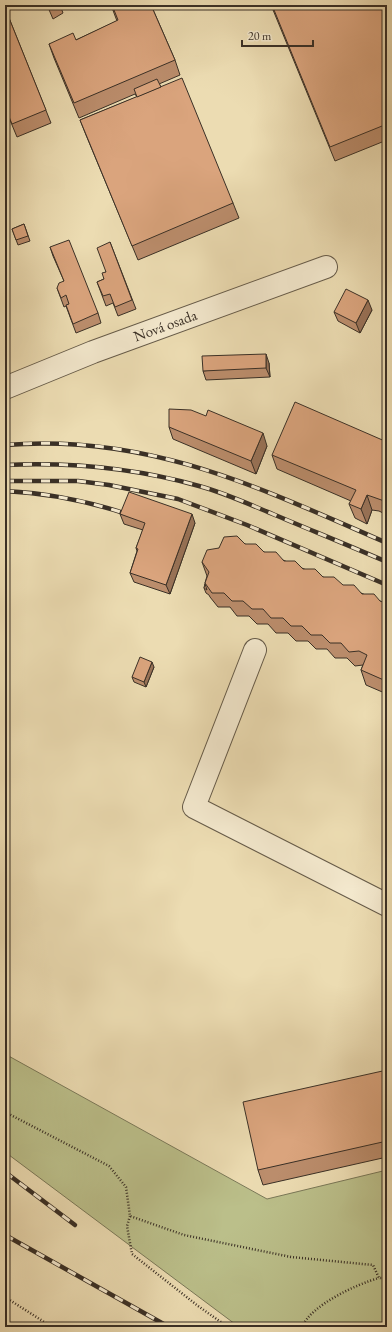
<svg xmlns="http://www.w3.org/2000/svg" width="392" height="1332" font-family="'EB Garamond',serif">
<style>
.green{fill:#bbbf8a;stroke:#7a7858}
.lines{fill:none;stroke-linecap:round;stroke-linejoin:round}
.street-casing{stroke:#665b49;stroke-width:24}
.path{stroke:#3a3026;stroke-width:2.5;stroke-dasharray:1 2;stroke-linecap:butt}
.street{stroke:#f3e8cd;stroke-width:22}
.rail-casing{stroke:#3a3026;stroke-width:4.5}
.rail{stroke:#f3e8cd;stroke-width:3;stroke-dasharray:9;stroke-linecap:butt}
.wall{fill:#bb8d6c;stroke:#3a3026}
.shaded-wall{fill:#997358;stroke:#3a3026}
.building{fill:#daa47d;stroke:#3a3026}
.labels{text-anchor:middle;stroke-width:4;stroke-linejoin:round;paint-order:stroke}
.street-label{font-size:15px;fill:#3a3026;stroke:#f3e8cd}
</style>
<rect width="100%" height="100%" fill="#ecdcb2"/>
<filter id="stains"><feTurbulence type="fractalNoise" baseFrequency=".005" numOctaves="4"/><feColorMatrix values="0 0 0 0 .2 0 0 0 0 .09 0 0 0 0 .02 0 0 0 .5 -.17"/></filter>
<radialGradient id="worn" r=".72"><stop offset=".6" stop-color="#630" stop-opacity="0"/><stop offset="1" stop-color="#630" stop-opacity=".3"/></radialGradient>
<path class="green" d="M 5,1054 L 267,1199 L 387,1170 L 387,1327 L 239,1327 L 5,1152 Z"/>
<g class="lines">
<g class="street-casing">
<g id="street">
<path id="s1" d="M 5,388 L 93,352 L 326,267"/>
<path d="M 255,650 L 194,807 L 387,905"/>
</g>
</g>
<g class="path">
<path d="M 5,1112 L 109,1166 L 126,1187 L 130,1216 L 184,1235 L 291,1257 L 373,1265 L 379,1278 L 387,1278"/>
<path d="M 130,1216 L 127,1226 L 132,1254 L 198,1306 L 228,1327"/>
<path d="M 5,1297 L 52,1327"/>
<path d="M 302,1327 C 311,1305 357,1284 379,1278"/>
</g>
<use href="#street" class="street"/>
<g class="rail-casing">
<g id="rail">
<path d="M 5,445 C 148,433 260,488 387,543"/>
<path d="M 5,465 C 72,462 135,468 199,486 C 225,493 251,505 275,515 C 313,531 350,546 387,562"/>
<path d="M 5,481 L 78,481 L 109,485 L 178,499 L 247,525 L 387,585"/>
<path d="M 5,491 C 47,493 87,501 127,514"/>
<path d="M 5,1172 L 75,1225"/>
<path d="M 5,1235 L 169,1327"/>
</g>
</g>
<use href="#rail" class="rail"/>
</g>
<g class="wall">
<path d="M 47,5 L 60,5 L 63,13 L 53,19 Z"/>
<path d="M 111,5 L 151,5 L 175,60 L 180,75 L 159,84 L 161,87 L 233,203 L 239,218 L 138,260 L 86,135 L 80,120 L 137,97 L 135,94 L 79,118 L 54,58 L 49,44 L 76,40 L 117,21 Z"/>
<path d="M 271,5 L 387,5 L 387,140 L 335,161 Z"/>
<path d="M 5,8 L 51,123 L 17,137 L 5,108 Z"/>
<path d="M 24,224 L 30,241 L 18,245 L 12,229 Z"/>
<path d="M 110,242 L 136,309 L 118,316 L 113,303 L 106,306 L 97,282 L 104,279 L 106,272 Z"/>
<path d="M 50,247 L 98,313 L 101,323 L 76,333 L 66,306 L 64,307 L 57,288 L 64,281 L 53,256 Z"/>
<path d="M 372,310 L 360,333 L 338,321 L 334,312 Z"/>
<path d="M 269,363 L 270,377 L 206,380 L 203,371 Z"/>
<path d="M 169,427 L 267,446 L 256,474 L 173,439 Z"/>
<path d="M 387,442 L 387,515 L 379,511 L 372,510 L 367,524 L 355,518 L 349,504 L 351,501 L 277,469 L 272,455 Z"/>
<path d="M 120,514 L 195,523 L 170,594 L 134,582 L 130,573 L 137,551 L 136,548 L 143,530 L 124,524 Z"/>
<path d="M 245,544 L 387,604 L 387,694 L 366,685 L 361,670 L 363,665 L 355,666 L 347,658 L 335,658 L 327,649 L 316,649 L 308,641 L 296,641 L 288,633 L 276,633 L 268,624 L 257,624 L 249,616 L 237,616 L 230,607 L 218,607 L 210,597 L 209,595 L 206,593 L 204,588 L 205,584 L 205,583 L 207,576 L 202,562 L 219,548 Z"/>
<path d="M 154,667 L 146,687 L 134,682 L 132,677 Z"/>
<path d="M 387,1070 L 387,1157 L 263,1185 L 258,1170 Z"/>
</g>
<g class="shaded-wall">
<path d="M 368,300 L 372,310 L 360,333 L 356,323 Z"/>
<path d="M 266,354 L 269,363 L 270,377 L 266,368 Z"/>
<path d="M 263,433 L 267,446 L 256,474 L 251,461 Z"/>
<path d="M 367,495 L 372,510 L 367,524 L 361,509 Z"/>
<path d="M 192,514 L 195,523 L 170,594 L 166,585 Z"/>
<path d="M 152,662 L 154,667 L 146,687 L 144,682 Z"/>
</g>
<g class="building">
<path d="M 48,5 L 58,5 L 50,9 Z"/>
<path d="M 112,5 L 151,5 L 175,60 L 74,103 L 49,44 L 73,33 L 76,40 L 118,20 Z"/>
<path d="M 272,5 L 387,5 L 387,124 L 330,147 Z"/>
<path d="M 5,8 L 46,110 L 12,124 L 5,107 Z"/>
<path d="M 182,78 L 233,203 L 132,246 L 80,120 Z"/>
<path d="M 157,79 L 161,87 L 137,97 L 134,89 Z"/>
<path d="M 24,224 L 28,236 L 16,240 L 12,229 Z"/>
<path d="M 69,240 L 98,313 L 73,324 L 66,305 L 69,304 L 66,295 L 61,298 L 57,288 L 59,283 L 64,281 L 50,247 Z"/>
<path d="M 110,242 L 132,300 L 115,307 L 110,294 L 103,296 L 97,282 L 104,279 L 102,273 L 106,272 L 97,248 Z"/>
<path d="M 346,289 L 368,300 L 356,323 L 334,312 Z"/>
<path d="M 266,354 L 266,368 L 203,371 L 202,356 Z"/>
<path d="M 295,402 L 387,442 L 387,502 L 373,497 L 367,495 L 361,509 L 349,504 L 356,490 L 272,455 Z"/>
<path d="M 169,409 L 191,410 L 206,416 L 208,410 L 263,433 L 251,461 L 169,427 Z"/>
<path d="M 129,492 L 192,514 L 166,585 L 130,573 L 138,549 L 136,548 L 145,523 L 120,514 Z"/>
<path d="M 237,536 L 245,544 L 256,544 L 264,552 L 276,552 L 284,561 L 295,561 L 303,569 L 315,569 L 323,577 L 334,577 L 343,585 L 354,585 L 362,594 L 374,594 L 380,601 L 387,604 L 387,678 L 386,681 L 361,670 L 367,655 L 359,651 L 349,652 L 341,643 L 330,643 L 322,635 L 311,635 L 302,626 L 291,626 L 283,618 L 271,618 L 263,609 L 252,609 L 243,601 L 232,601 L 224,593 L 212,593 L 205,583 L 209,572 L 202,562 L 207,550 L 219,548 L 224,537 Z"/>
<path d="M 205,584 L 207,590 L 204,588 Z"/>
<path d="M 140,657 L 152,662 L 144,682 L 132,677 Z"/>
<path d="M 387,1070 L 387,1141 L 258,1170 L 243,1102 Z"/>
</g>
<g class="labels">
<g class="street-label">
<text dy="5" stroke="none"><textPath href="#s1" startOffset="172">Nová osada</textPath></text>
</g>
</g>
<rect width="392" height="1332" fill="none" stroke="#ecdcb2" stroke-width="20"/>
<rect x="6" y="6" width="380" height="1320" fill="none" stroke="#3a3026" stroke-width="2"/>
<rect x="10" y="10" width="372" height="1312" fill="none" stroke="#3a3026"/>
<path d="M242 40v6h71v-6" fill="none" stroke="#3a3026" stroke-width="2"/>
<text x="248" y="40" font-size="12" fill="#3a3026" stroke="#f3e8cd" stroke-width="3" paint-order="stroke">20 m</text>
<rect width="100%" height="100%" filter="url(#stains)"/>
<rect width="100%" height="100%" fill="url(#worn)"/>
</svg>
